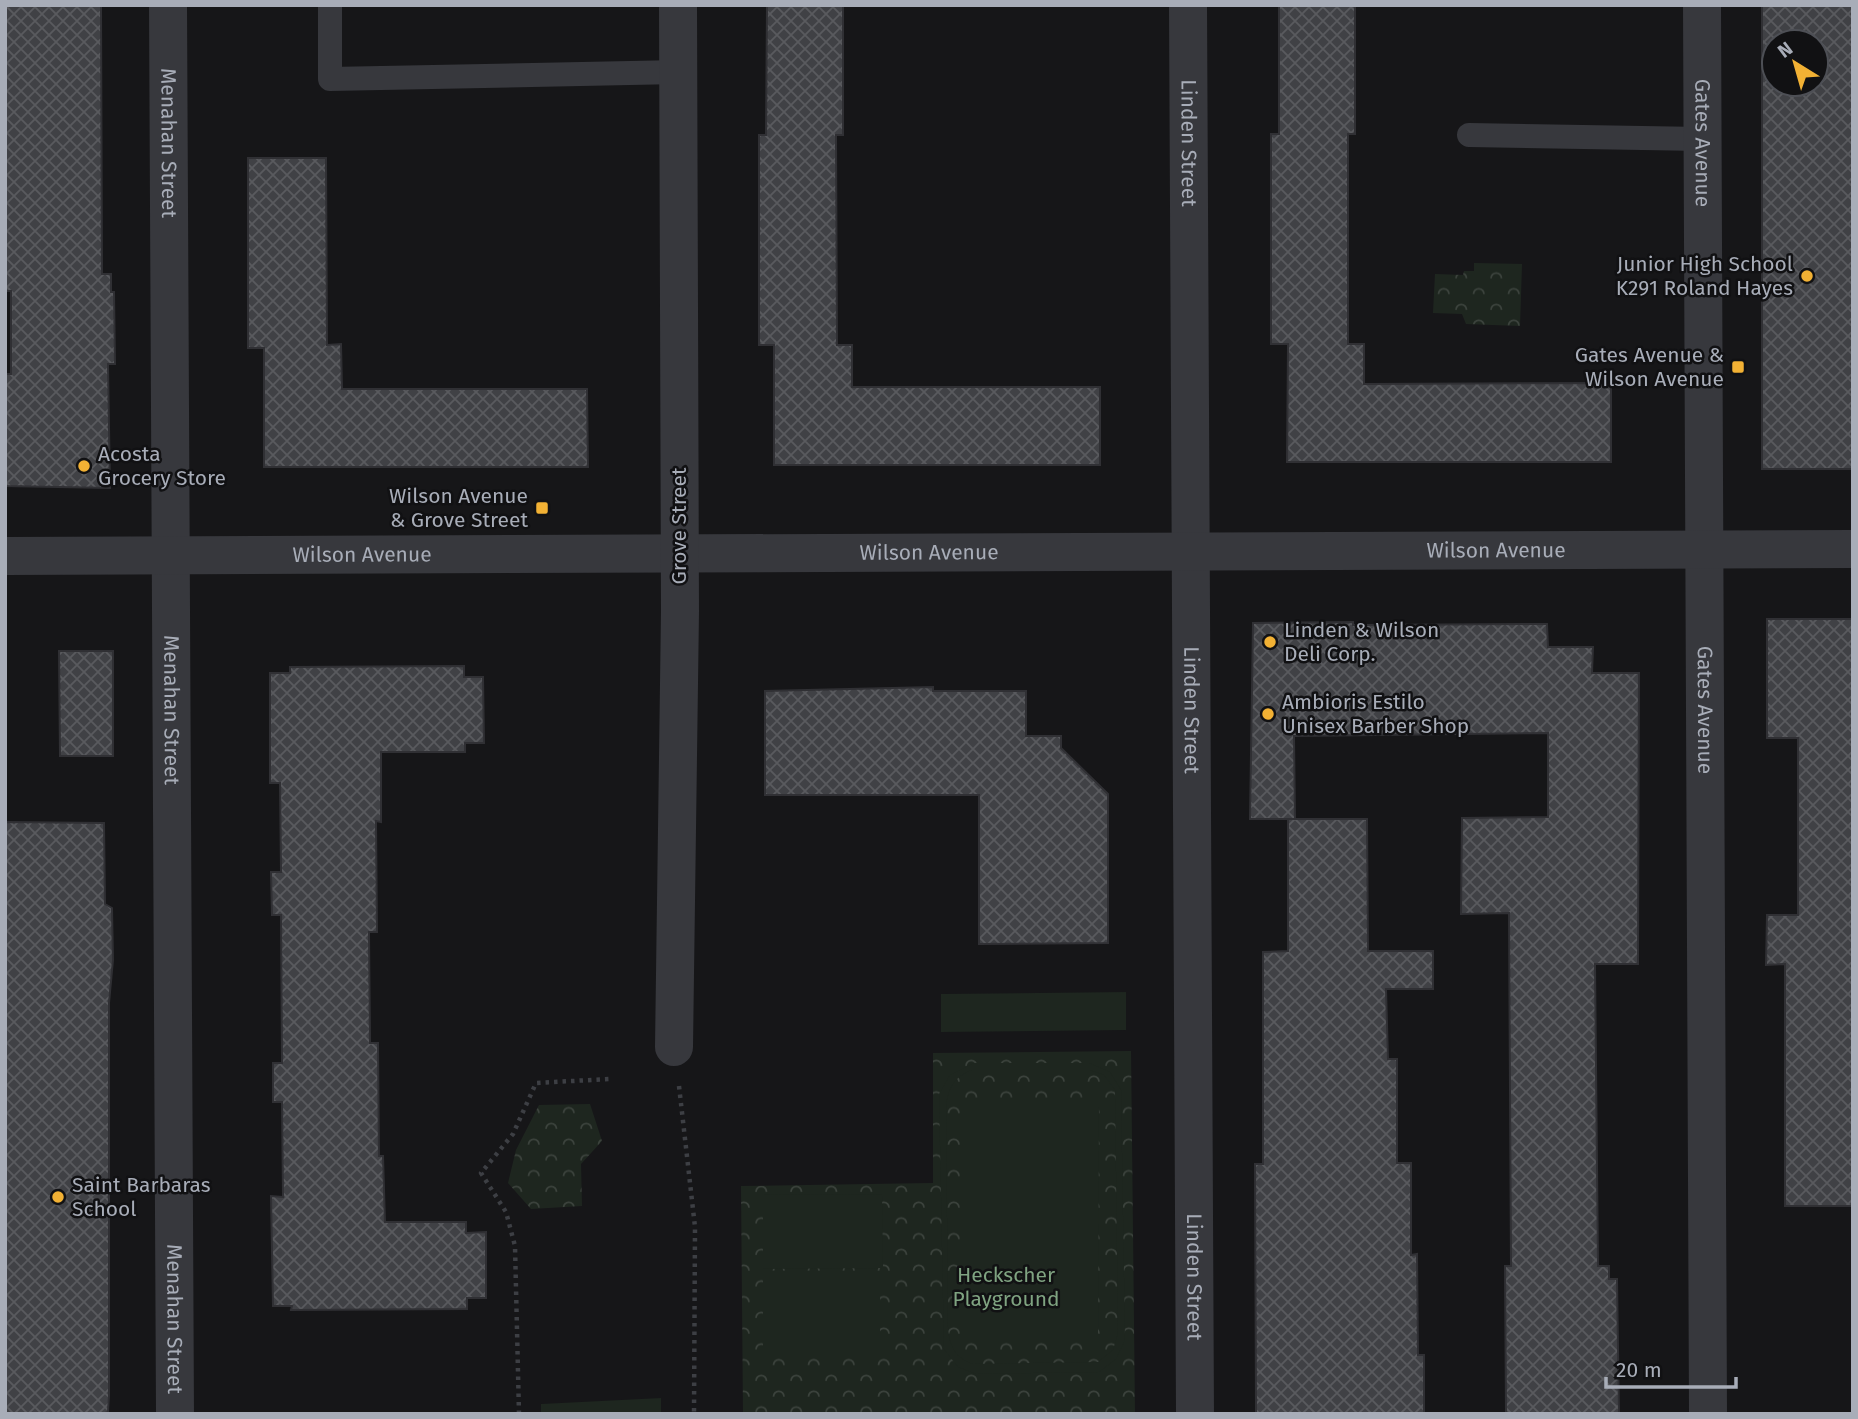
<svg xmlns="http://www.w3.org/2000/svg" width="1858" height="1419" font-family="'Fira Sans',sans-serif">
<style>
.park{fill:url(#park-crowns)}
.garden{fill:#1e261f;fill-rule:evenodd}
.building{fill:url(#building-cross-hatch);stroke:#303034;stroke-width:2;fill-rule:evenodd}
.lines{fill:none;stroke-linecap:round;stroke-linejoin:round}
.path{stroke:#3d3f44;stroke-width:4.5;stroke-dasharray:3.5 5;stroke-linecap:butt}
.service{stroke:#37383d;stroke-width:24}
.minor{stroke:#37383d;stroke-width:38}
.poi-dot{fill:#f2b134;stroke:#111113;stroke-width:2.5}
.labels{text-anchor:middle;stroke-width:5;stroke-linejoin:round;paint-order:stroke}
.street-label{font-size:21px;fill:#a8adb8;stroke:#111113}
.poi-label{font-size:21px;fill:#a8adb8;stroke:#111113;text-anchor:start}
.park-label{font-size:21px;fill:#7fa381;stroke:#111113}
</style>
<defs>
<pattern id="park-crowns" width="20" height="18" patternUnits="userSpaceOnUse" patternTransform="scale(1.75)"><rect width="20" height="18" fill="#1e261f"/><path d="M2 6a3 3 0 1 1 6 0M12 15a3 3 0 1 1 6 0" fill="none" stroke="#3c433d"/></pattern>
<pattern id="building-cross-hatch" width="8" height="8" patternUnits="userSpaceOnUse" patternTransform="scale(1.75)"><rect width="8" height="8" fill="#404145"/><path d="M0 0l8 8M0 8l8-8" fill="none" stroke="#595a5e"/></pattern>
</defs>
<rect width="100%" height="100%" fill="#161618"/>
<g class="park">
<path d="M 1474,263 L 1522,264 L 1520,326 L 1466,324 L 1462,314 L 1433,313 L 1435,274 L 1463,275 L 1464,271 L 1474,271 Z"/>
<path d="M 1131,1051 L 1135,1414 L 743,1414 L 741,1186 L 933,1183 L 933,1053 Z"/>
<path d="M 590,1104 L 602,1141 L 581,1164 L 582,1206 L 531,1209 L 508,1183 L 516,1150 L 539,1105 Z"/>
</g>
<g class="garden">
<path d="M 1126,992 L 1126,1030 L 941,1032 L 941,994 Z"/>
<path d="M 974,1063 L 1089,1063 L 1110,1072 L 1121,1090 L 1125,1340 L 1116,1359 L 1099,1372 L 976,1374 L 958,1367 L 944,1349 L 939,1094 L 950,1075 ZM 972,1070 L 1090,1070 L 1104,1075 L 1115,1090 L 1118,1333 L 1113,1350 L 1098,1362 L 973,1364 C 955,1358 949,1345 948,1327 L 946,1107 C 948,1088 954,1077 972,1070 Z"/>
<path d="M 961,1100 L 1099,1100 L 1098,1336 L 961,1336 Z"/>
<path d="M 882,1194 L 883,1268 L 763,1269 L 763,1195 Z"/>
<rect x="763" y="1278" width="117" height="80"/>
<path d="M 661,1398 L 661,1414 L 541,1414 L 541,1404 Z"/>
</g>
<g class="building">
<path d="M 5,5 L 101,5 L 102,274 L 111,274 L 111,292 L 114,292 L 115,364 L 108,364 L 110,488 L 5,486 L 5,374 L 11,374 L 11,291 L 5,291 Z"/>
<path d="M 767,5 L 843,5 L 843,135 L 836,135 L 837,345 L 852,345 L 852,387 L 1100,387 L 1100,465 L 774,465 L 774,345 L 759,345 L 759,135 L 766,135 Z"/>
<path d="M 1279,5 L 1355,5 L 1355,134 L 1348,134 L 1348,344 L 1364,344 L 1364,384 L 1611,383 L 1611,462 L 1287,462 L 1288,344 L 1271,344 L 1271,134 L 1279,134 Z"/>
<path d="M 1762,5 L 1853,5 L 1853,469 L 1762,469 ZM 1774,42 L 1816,42 L 1816,84 L 1774,84 Z"/>
<path d="M 248,158 L 326,158 L 327,345 L 341,344 L 342,389 L 587,389 L 588,467 L 264,467 L 264,348 L 248,348 Z"/>
<path d="M 1767,619 L 1853,619 L 1853,1206 L 1785,1206 L 1785,964 L 1766,965 L 1767,915 L 1798,915 L 1798,738 L 1767,738 Z"/>
<path d="M 1353,622 L 1353,625 L 1547,624 L 1548,647 L 1593,647 L 1592,673 L 1639,673 L 1638,964 L 1595,964 L 1598,1266 L 1609,1266 L 1609,1279 L 1617,1279 L 1619,1414 L 1506,1414 L 1505,1266 L 1511,1266 L 1509,913 L 1461,914 L 1462,818 L 1548,817 L 1548,733 L 1294,736 L 1295,819 L 1250,819 L 1253,623 Z"/>
<path d="M 59,651 L 113,651 L 113,756 L 60,756 Z"/>
<path d="M 464,666 L 464,677 L 483,677 L 484,743 L 465,743 L 465,752 L 381,752 L 381,822 L 376,821 L 377,932 L 369,932 L 370,1043 L 378,1043 L 379,1156 L 383,1156 L 385,1222 L 466,1222 L 466,1233 L 486,1232 L 486,1298 L 467,1298 L 467,1309 L 291,1310 L 292,1306 L 273,1306 L 271,1196 L 283,1197 L 282,1102 L 273,1102 L 273,1063 L 282,1063 L 281,915 L 272,915 L 271,872 L 281,872 L 280,783 L 270,783 L 270,673 L 290,673 L 290,667 Z"/>
<path d="M 933,687 L 933,691 L 1026,691 L 1026,736 L 1061,736 L 1061,748 L 1108,794 L 1108,943 L 979,944 L 979,795 L 765,795 L 765,691 Z"/>
<path d="M 1288,819 L 1367,819 L 1368,951 L 1433,951 L 1433,989 L 1386,989 L 1388,1059 L 1397,1059 L 1397,1163 L 1411,1163 L 1411,1255 L 1417,1254 L 1418,1355 L 1424,1355 L 1424,1414 L 1256,1414 L 1255,1164 L 1263,1164 L 1263,952 L 1288,951 Z"/>
<path d="M 5,822 L 104,823 L 105,904 L 112,908 L 113,960 L 109,1003 L 109,1396 L 108,1412 L 102,1414 L 5,1414 Z"/>
</g>
<g class="lines">
<g class="path">
<path d="M 679,1086 L 695,1227 L 694,1414"/>
<path d="M 519,1414 L 515,1246 L 506,1212 L 481,1173 L 513,1134 L 536,1083 L 609,1079"/>
</g>
<g class="service">
<path d="M 330,5 L 330,79 L 679,72"/>
<path d="M 1469,135 L 1702,139"/>
</g>
<g class="minor">
<path id="s1" d="M 168,5 L 175,1414"/>
<path id="s2" d="M 1188,5 L 1195,1414"/>
<path id="s3" d="M 1702,5 L 1708,1414"/>
<path id="s4" d="M 5,556 L 1853,549"/>
<path d="M 674,1047 L 680,611 L 678,5"/>
</g>
</g>
<g class="poi-dot">
<circle cx="1807" cy="276" r="7"/>
<rect x="1731" y="360" width="14" height="14" rx="3.5"/>
<circle cx="84" cy="466" r="7"/>
<rect x="535" y="501" width="14" height="14" rx="3.5"/>
<circle cx="1270" cy="642" r="7"/>
<circle cx="1268" cy="714" r="7"/>
<circle cx="58" cy="1197" r="7"/>
</g>
<g class="labels">
<g class="street-label">
<text dy="7" stroke="none"><textPath href="#s1" startOffset="138">Menahan Street</textPath></text>
<text dy="7" stroke="none"><textPath href="#s2" startOffset="138">Linden Street</textPath></text>
<text dy="7" stroke="none"><textPath href="#s3" startOffset="138">Gates Avenue</textPath></text>
<text transform="translate(679 526) rotate(-90)" y="7">Grove Street</text>
<text dy="7" stroke="none"><textPath href="#s4" startOffset="1491">Wilson Avenue</textPath></text>
<text dy="7" stroke="none"><textPath href="#s4" startOffset="924">Wilson Avenue</textPath></text>
<text dy="7" stroke="none"><textPath href="#s4" startOffset="357">Wilson Avenue</textPath></text>
<text dy="7" stroke="none"><textPath href="#s1" startOffset="705">Menahan Street</textPath></text>
<text dy="7" stroke="none"><textPath href="#s3" startOffset="705">Gates Avenue</textPath></text>
<text dy="7" stroke="none"><textPath href="#s2" startOffset="705">Linden Street</textPath></text>
<text dy="7" stroke="none"><textPath href="#s2" startOffset="1272">Linden Street</textPath></text>
<text dy="7" stroke="none"><textPath href="#s1" startOffset="1314">Menahan Street</textPath></text>
</g>
<g class="poi-label">
<text x="1793" y="271" text-anchor="end">Junior High School<tspan x="1793" dy="24">K291 Roland Hayes</tspan></text>
<text x="1724" y="362" text-anchor="end">Gates Avenue &amp;<tspan x="1724" dy="24">Wilson Avenue</tspan></text>
<text x="98" y="461">Acosta<tspan x="98" dy="24">Grocery Store</tspan></text>
<text x="528" y="503" text-anchor="end">Wilson Avenue<tspan x="528" dy="24">&amp; Grove Street</tspan></text>
<text x="1284" y="637">Linden &amp; Wilson<tspan x="1284" dy="24">Deli Corp.</tspan></text>
<text x="1282" y="709">Ambioris Estilo<tspan x="1282" dy="24">Unisex Barber Shop</tspan></text>
<text x="72" y="1192">Saint Barbaras<tspan x="72" dy="24">School</tspan></text>
</g>
<g class="park-label">
<text x="1006" y="1282">Heckscher<tspan x="1006" dy="24">Playground</tspan></text>
</g>
</g>
<rect width="1858" height="1419" fill="none" stroke="#a8adb8" stroke-width="14"/>
<g transform="translate(1795 63) rotate(323)"><circle r="33" fill="#111113" stroke="#4d4f55" stroke-width="2"/>
<path d="M0-5L12 26L0 18L-12 26Z" fill="#f2b134"/>
<text y="-10" font-size="19" font-weight="bold" text-anchor="middle" fill="#a8adb8">N</text>
</g>
<path d="M1606 1377v10h130v-10" fill="none" stroke="#a8adb8" stroke-width="3.5"/>
<text x="1616" y="1377" font-size="21" fill="#a8adb8" stroke="#111113" stroke-width="5" paint-order="stroke">20 m</text>
</svg>
